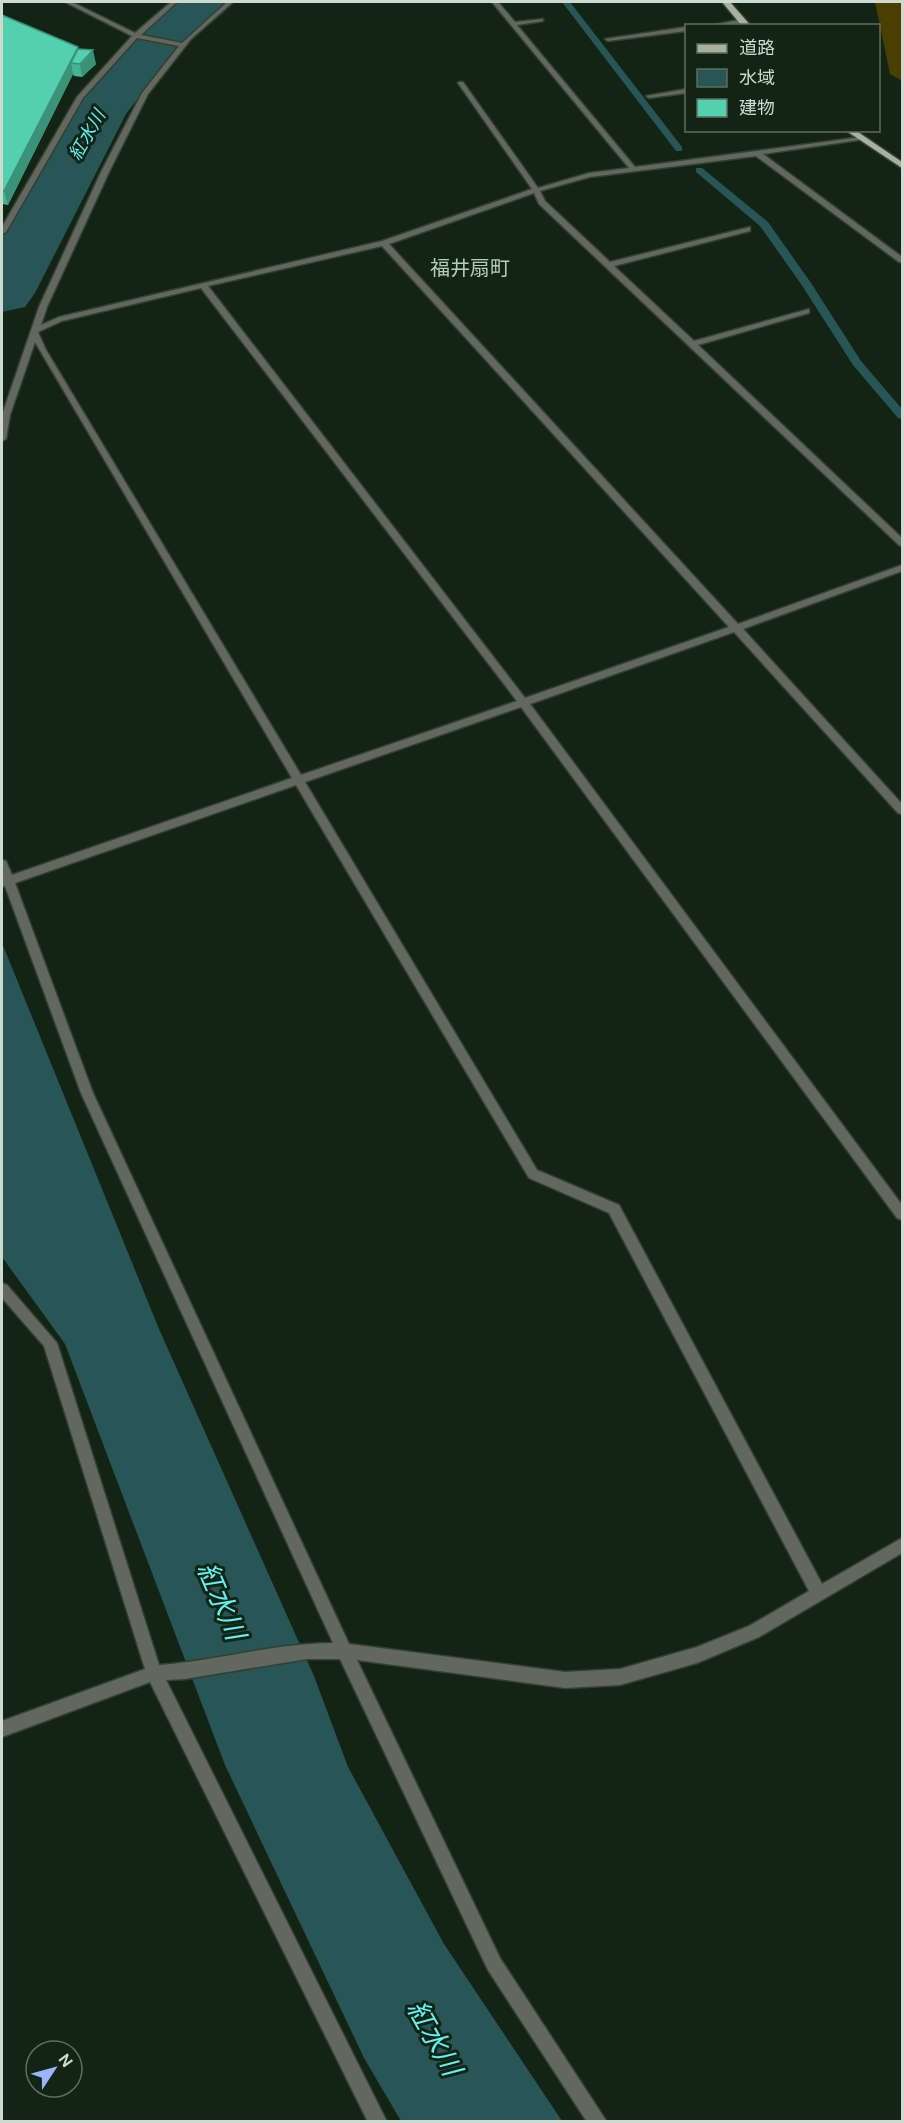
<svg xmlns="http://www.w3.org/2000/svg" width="904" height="2123" font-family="'DM Sans','Noto Sans JP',sans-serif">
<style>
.green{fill:#4a3f00}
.water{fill:#285555}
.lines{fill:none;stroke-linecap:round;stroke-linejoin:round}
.stream{fill:#285555;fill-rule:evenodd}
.river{fill:#285555;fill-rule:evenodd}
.minor-casing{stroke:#314133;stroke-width:3}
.primary-casing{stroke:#314133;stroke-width:3}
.minor{fill:#64675d;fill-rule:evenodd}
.primary{fill:#a9b09b;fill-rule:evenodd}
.wall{fill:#47b395}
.shaded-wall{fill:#3a9279}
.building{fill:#53d0ad;stroke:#3a9279;stroke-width:1.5}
.labels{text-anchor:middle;stroke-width:6;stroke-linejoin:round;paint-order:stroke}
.far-water-label{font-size:18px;font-style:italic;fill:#63f1f3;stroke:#132415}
.far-quarter-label{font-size:20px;fill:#b7cdb9;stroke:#132415}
.near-water-label{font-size:27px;font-style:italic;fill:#63f1f3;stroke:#132415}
</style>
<rect width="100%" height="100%" fill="#132415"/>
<path class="green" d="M 875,2 L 902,2 L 902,81 L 890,74 Z"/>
<path class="water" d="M 2,943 L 159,1329 L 314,1676 L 348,1767 L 444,1944 L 562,2121 L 401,2121 L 364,2058 L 225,1765 L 65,1344 L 2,1257 Z"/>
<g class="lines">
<g class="stream">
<path d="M 562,2 L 570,2 L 682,147 L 682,151 L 676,151 Z"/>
<path d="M 696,168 L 702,168 L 768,222 L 811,283 L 861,361 L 902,409 L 902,419 L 898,418 L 853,365 L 801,284 L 760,226 L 696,172 Z"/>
</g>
<path class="river" d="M 174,2 L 231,2 L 223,13 L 183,46 L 163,66 L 126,114 L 35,293 L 25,307 L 2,312 L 2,235 L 80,98 L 125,44 Z"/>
<g class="minor-casing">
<g id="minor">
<path d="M 65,2 L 72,2 L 135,33 L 171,2 L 177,2 L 141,35 L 182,43 L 227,2 L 233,2 L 191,39 L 148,94 L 109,172 L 47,307 L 41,325 L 59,317 L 382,241 L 532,189 L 458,83 L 459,82 L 463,82 L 538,188 L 589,173 L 629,168 L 492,2 L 498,2 L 515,22 L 543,19 L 543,21 L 517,25 L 635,167 L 861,137 L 862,138 L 859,140 L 763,154 L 902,257 L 902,262 L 899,262 L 756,156 L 590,177 L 540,191 L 545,201 L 610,262 L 750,227 L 750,231 L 614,266 L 694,341 L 809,309 L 809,313 L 698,345 L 902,538 L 902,546 L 899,545 L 539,204 L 534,193 L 389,244 L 738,624 L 902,565 L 902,571 L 743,629 L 902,804 L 902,814 L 898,813 L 734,632 L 530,704 L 902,1205 L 902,1220 L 897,1218 L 521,707 L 305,782 L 537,1170 L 619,1205 L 822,1584 L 902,1538 L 902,1553 L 759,1637 L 697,1663 L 620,1685 L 565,1688 L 357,1660 L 500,1958 L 607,2122 L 587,2122 L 488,1970 L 340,1659 L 307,1659 L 185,1679 L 166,1680 L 387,2122 L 368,2122 L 150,1682 L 2,1737 L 2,1721 L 145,1669 L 44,1346 L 2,1298 L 2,1283 L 7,1285 L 57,1343 L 159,1665 C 217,1661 274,1643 333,1643 L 81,1093 L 5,886 L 2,887 L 2,860 L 6,861 L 12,875 L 292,778 L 35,342 L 10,415 L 6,439 L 2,441 L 2,415 L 39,307 L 101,172 L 142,93 L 179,46 L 137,38 L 83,98 L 6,232 L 2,234 L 2,227 L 77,97 L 132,36 ZM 382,246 L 729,627 L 525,698 L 208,286 ZM 201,288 L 517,701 L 301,775 L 46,350 L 38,332 L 62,321 ZM 296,785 L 529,1178 L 609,1213 L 809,1591 L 749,1626 L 697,1647 L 620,1669 L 565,1672 L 349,1644 L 93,1093 L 15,883 Z"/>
<path d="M 743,19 L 745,22 L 727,26 L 709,26 Z"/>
<path d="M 686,27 L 686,31 L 608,41 L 605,39 Z"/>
<path d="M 686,89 L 686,93 L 649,98 L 646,96 Z"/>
</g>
</g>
<g class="primary-casing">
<g id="primary">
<path d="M 722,2 L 730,2 L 751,26 L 742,26 Z"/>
<path d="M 845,130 L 855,130 L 902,162 L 902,168 Z"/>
</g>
</g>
<use href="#minor" class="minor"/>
<use href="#primary" class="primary"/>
</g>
<path class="wall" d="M 2,15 L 78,47 L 78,50 L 96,64 L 82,77 L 74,76 L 73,74 L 8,205 L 2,204 Z"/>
<g class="shaded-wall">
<path d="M 78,47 L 80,61 L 71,63 L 73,74 L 8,205 L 4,191 Z"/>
<path d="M 93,50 L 96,64 L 82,77 L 80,64 Z"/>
</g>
<g class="building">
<path d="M 2,15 L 78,47 L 4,191 L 2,191 Z"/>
<path d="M 78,49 L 93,50 L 80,64 L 71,63 Z"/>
</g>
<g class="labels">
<g class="far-water-label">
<text transform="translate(87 135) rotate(-60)" y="6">紅水川</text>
</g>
<g class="far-quarter-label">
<text x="470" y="275">福井扇町</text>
</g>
<g class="near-water-label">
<text transform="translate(221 1601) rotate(67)" y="9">紅水川</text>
<text transform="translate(434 2038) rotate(61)" y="9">紅水川</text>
</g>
</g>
<rect width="904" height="2123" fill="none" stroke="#cedacf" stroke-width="6"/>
<rect x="685" y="24" width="195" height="108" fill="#132415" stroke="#5e6d5f" stroke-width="1.5"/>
<rect x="697" y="44" width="30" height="9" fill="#a9b09b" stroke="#5e6d5f" stroke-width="1.5"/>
<text x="739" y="54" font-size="18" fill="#cedacf">道路</text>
<rect x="697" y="69" width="30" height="18" fill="#285555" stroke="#5e6d5f" stroke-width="1.5"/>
<text x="739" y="84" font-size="18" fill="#cedacf">水域</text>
<rect x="697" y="99" width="30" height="18" fill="#53d0ad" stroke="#5e6d5f" stroke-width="1.5"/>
<text x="739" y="114" font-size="18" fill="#cedacf">建物</text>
<g transform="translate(54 2069) rotate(54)"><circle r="28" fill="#132415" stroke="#5e6d5f" stroke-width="1.5"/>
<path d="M0-4.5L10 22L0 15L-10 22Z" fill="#9cb4fd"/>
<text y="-9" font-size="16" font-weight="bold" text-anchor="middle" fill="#cedacf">N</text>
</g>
</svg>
